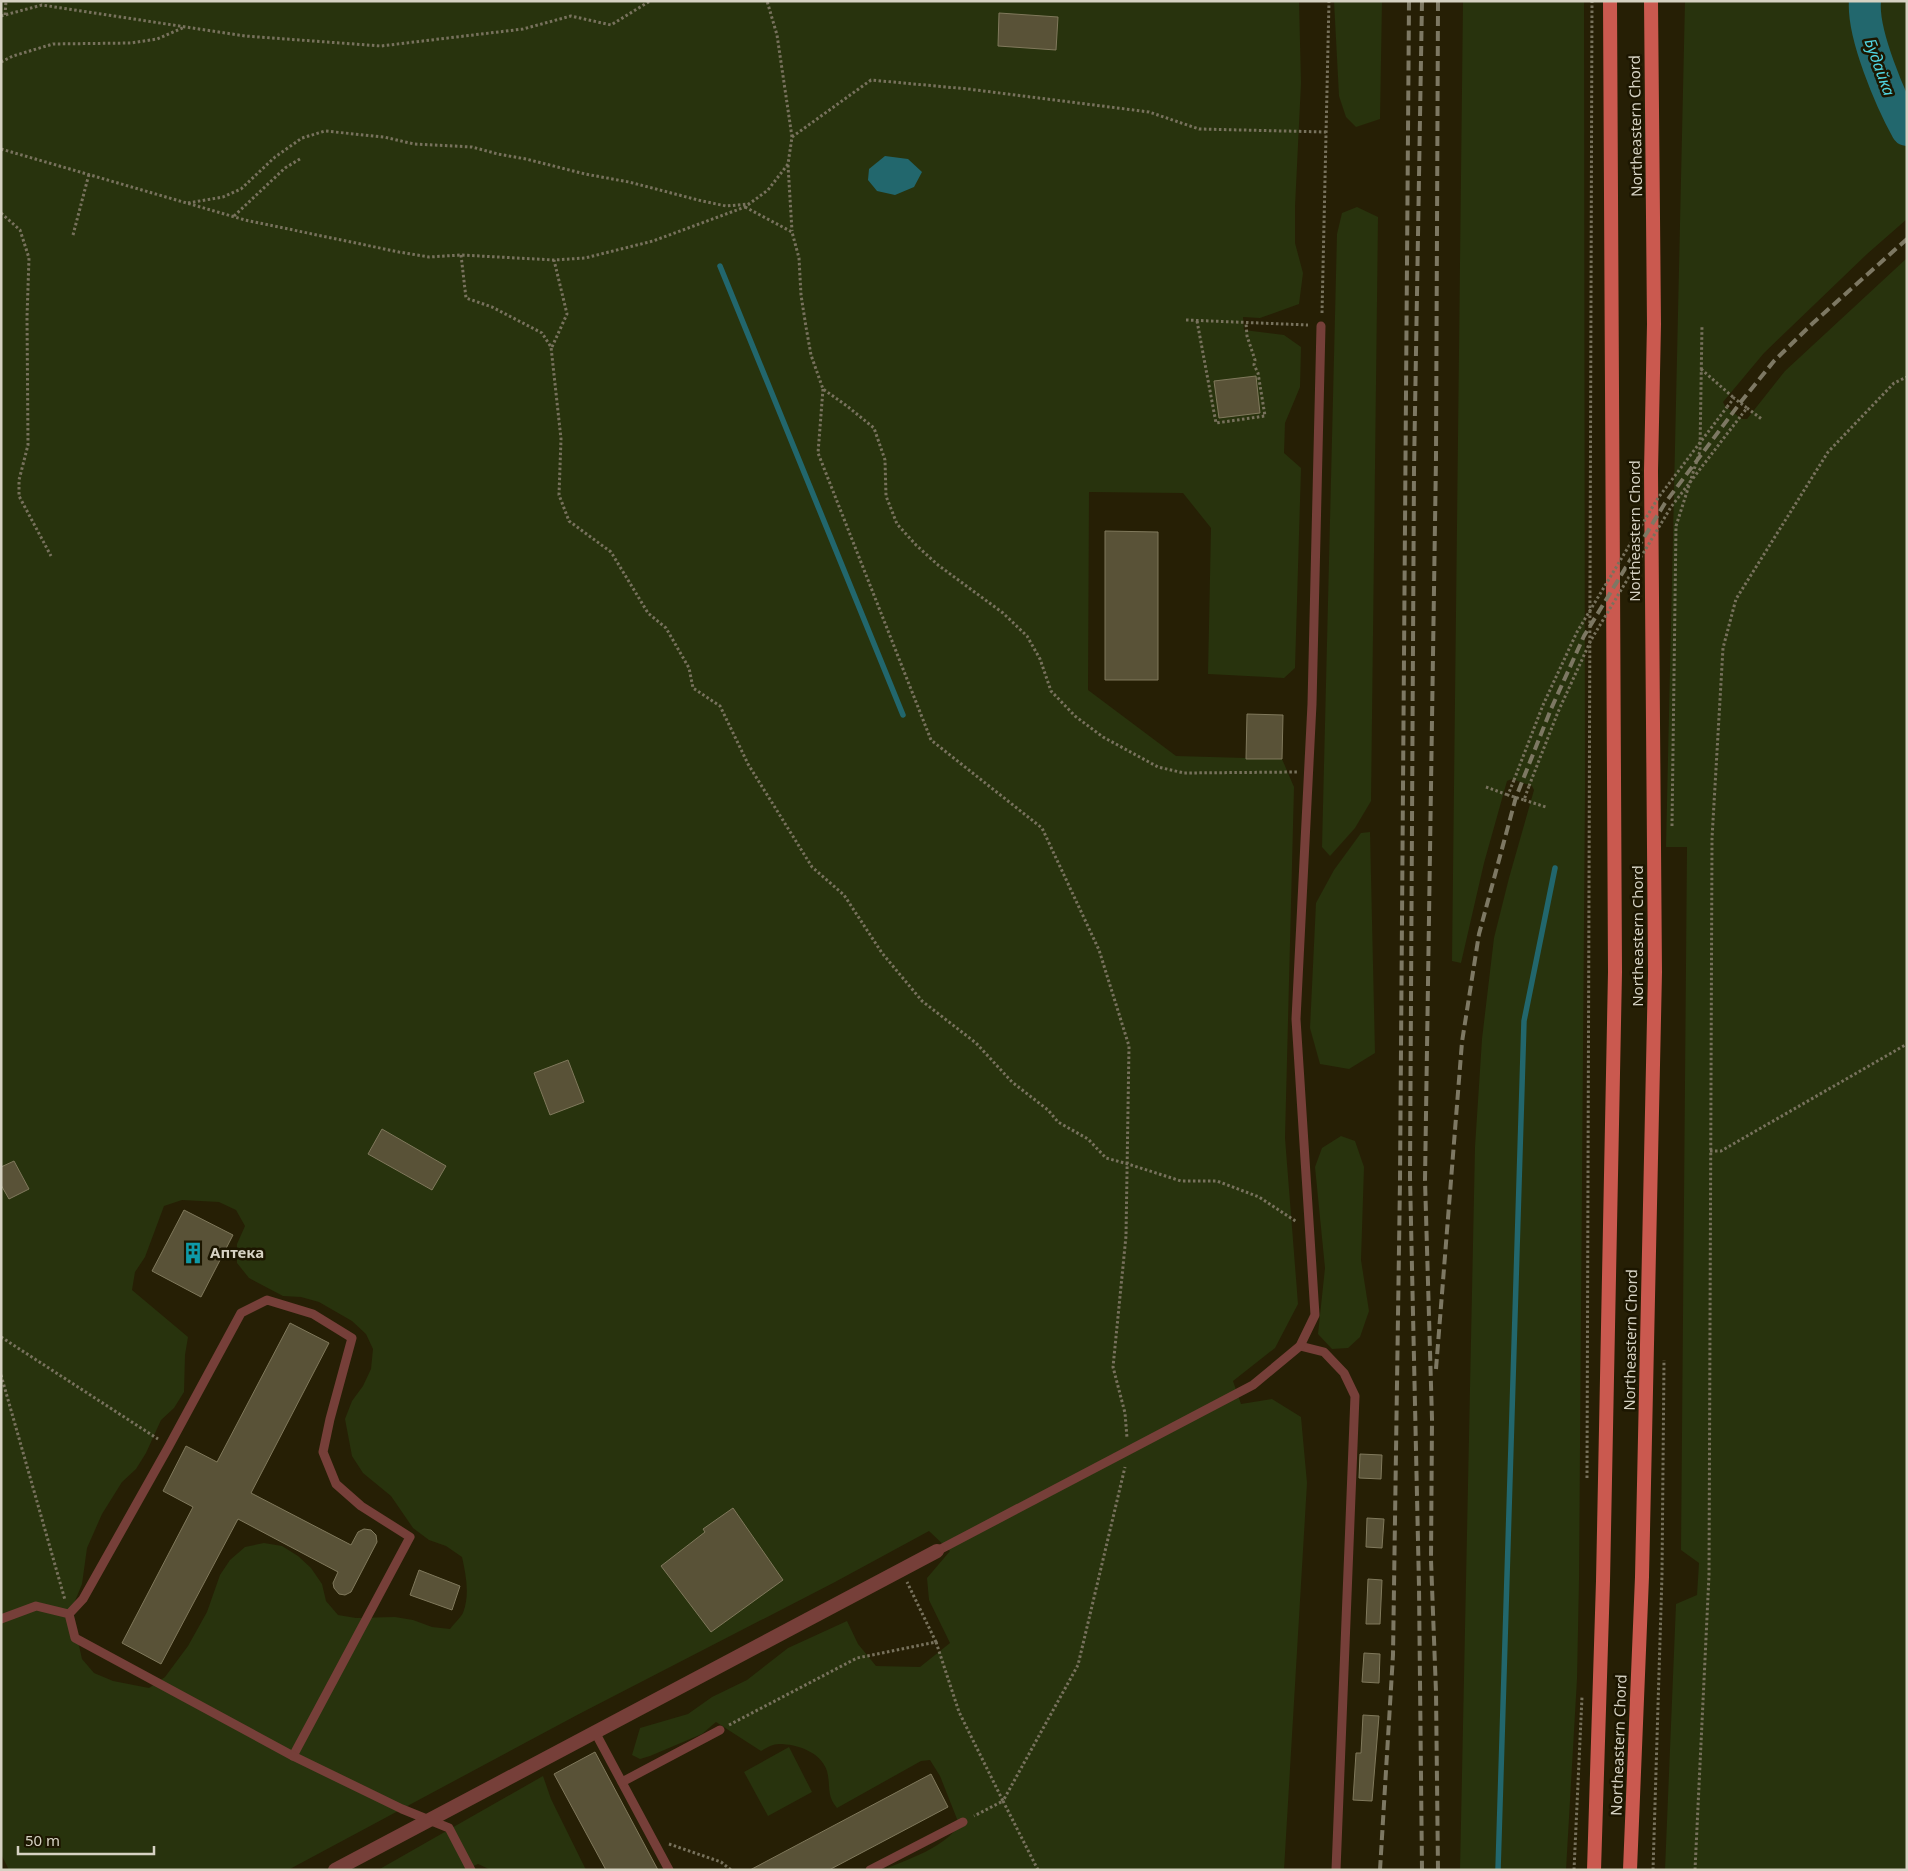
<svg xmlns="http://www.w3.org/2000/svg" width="1908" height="1871" font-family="'Noto Sans',sans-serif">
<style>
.green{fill:#28330d;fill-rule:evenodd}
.water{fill:#22676d}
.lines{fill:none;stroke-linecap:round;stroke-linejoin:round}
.stream{stroke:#22676d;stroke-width:5.5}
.river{stroke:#22676d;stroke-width:32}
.building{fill:#595237;stroke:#80795c}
.path{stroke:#78725d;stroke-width:3;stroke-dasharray:2.5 2.5;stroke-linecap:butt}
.service{stroke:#763f39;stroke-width:9}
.minor{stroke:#763f39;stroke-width:14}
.primary{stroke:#ca594f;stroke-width:14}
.rail{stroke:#7d7863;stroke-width:4;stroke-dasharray:10 5;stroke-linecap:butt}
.path-bridge{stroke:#78725d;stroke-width:3;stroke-dasharray:2.5 2.5;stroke-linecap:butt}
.labels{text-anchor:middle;stroke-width:5;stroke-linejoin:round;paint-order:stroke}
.street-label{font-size:15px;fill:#d6d2c3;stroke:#1c1600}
.poi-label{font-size:15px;font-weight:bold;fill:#d6d2c3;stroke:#1c1600;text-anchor:start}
.water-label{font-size:16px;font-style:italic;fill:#51d5e1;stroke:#1c1600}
</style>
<rect width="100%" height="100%" fill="#261f05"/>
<g class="green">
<path d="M 1,1 L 1299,1 L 1301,83 L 1295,207 L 1295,243 L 1303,273 L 1299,304 L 1260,318 L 1243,317 L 1244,330 L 1284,335 L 1301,347 L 1300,387 L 1285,423 L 1284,453 L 1301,468 L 1295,668 L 1284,678 L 1208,674 L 1211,528 L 1183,493 L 1089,492 L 1088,690 L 1176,756 L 1282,759 L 1294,787 L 1285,1138 L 1298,1304 L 1275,1348 L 1233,1381 L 1241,1404 L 1272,1399 L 1301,1417 L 1307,1483 L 1284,1870 L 883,1870 C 906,1860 947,1847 959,1824 L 940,1776 L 930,1760 L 921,1761 L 837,1808 C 826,1795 831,1786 827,1771 C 821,1752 797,1744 779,1744 C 773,1744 766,1748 761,1751 L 716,1722 L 702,1734 L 650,1756 L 640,1759 L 632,1755 L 640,1728 L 688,1714 L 712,1697 L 747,1680 L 788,1648 L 847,1621 L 858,1644 L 876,1666 L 920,1667 L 950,1643 L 929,1600 L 927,1578 L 950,1551 L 929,1531 L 835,1582 L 579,1714 L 288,1870 L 9,1870 L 1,1854 ZM 382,1129 L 445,1166 L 432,1190 L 368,1154 ZM 182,1200 L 219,1202 L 236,1210 L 245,1226 L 237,1244 L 237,1263 L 249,1278 L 283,1296 L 301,1297 L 319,1302 L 352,1321 L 366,1334 L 373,1349 L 371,1369 L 363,1386 L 352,1401 L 345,1419 L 352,1456 L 363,1473 L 391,1496 L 413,1528 L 429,1540 L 446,1546 L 462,1557 C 466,1575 470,1595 463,1613 C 460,1618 454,1624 450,1629 L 432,1627 L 413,1620 L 395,1617 L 356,1618 L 338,1615 L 326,1601 L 322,1584 L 311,1568 L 298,1556 L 282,1546 L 264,1543 L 245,1547 L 230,1560 L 220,1575 L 207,1612 L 188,1646 L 165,1677 L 149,1688 L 113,1681 L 94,1673 L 82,1659 L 73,1619 L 75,1601 L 82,1584 L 87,1548 L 102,1514 L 122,1482 L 136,1469 L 146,1453 L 161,1420 L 174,1408 L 184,1392 L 185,1355 L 188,1337 L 132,1290 L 135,1272 L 145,1257 L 164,1206 Z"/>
<path d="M 1334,1 L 1382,1 L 1380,119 L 1356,127 L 1346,117 L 1339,96 Z"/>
<path d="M 1463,1 L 1584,1 L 1585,790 L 1579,1580 L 1577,1679 L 1566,1870 L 1460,1870 L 1475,1147 L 1482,1039 L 1494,938 L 1509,878 L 1534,790 L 1532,786 L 1512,779 L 1507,781 L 1484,863 L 1461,963 L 1452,961 Z"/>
<path d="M 1685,1 L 1907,1 L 1907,219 L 1867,254 L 1764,353 L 1723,402 L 1725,406 L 1742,419 L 1747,419 L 1785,371 L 1907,258 L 1907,1870 L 1665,1870 L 1676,1604 L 1697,1595 L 1699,1563 L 1681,1550 L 1687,847 L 1666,847 Z"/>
<path d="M 1357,207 L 1378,217 L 1371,801 L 1355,828 L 1330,856 L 1322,847 L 1337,234 L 1342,213 Z"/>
<path d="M 1370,832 L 1375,1053 L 1349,1069 L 1320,1064 L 1310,1028 L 1316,903 L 1334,870 L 1361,833 Z"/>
<path d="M 1341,1136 L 1355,1141 L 1364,1167 L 1361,1260 L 1369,1311 L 1360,1337 L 1348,1348 L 1332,1349 L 1318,1334 L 1325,1268 L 1315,1167 L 1322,1148 Z"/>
<path d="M 789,1747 L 812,1792 L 768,1816 L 744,1772 Z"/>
<path d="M 543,1776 L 551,1799 L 586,1870 L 491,1870 L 478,1864 L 465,1870 L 378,1870 Z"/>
</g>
<path class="water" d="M 885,156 L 908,159 L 922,172 L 914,187 L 895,195 L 877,191 L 868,180 L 869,169 Z"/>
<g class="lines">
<g class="stream">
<path d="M 720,266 L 903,715"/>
<path d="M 1498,1870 L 1524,1021 L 1555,868"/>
</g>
<path class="river" d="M 1865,1 C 1862,34 1891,101 1907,130"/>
</g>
<g class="building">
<path d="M 999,13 L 1058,17 L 1056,50 L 998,46 Z"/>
<path d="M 1256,376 L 1260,413 L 1219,418 L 1214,381 Z"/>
<path d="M 1105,531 L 1158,532 L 1158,680 L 1105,680 Z"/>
<path d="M 1247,714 L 1283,715 L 1282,759 L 1246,759 Z"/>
<path d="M 568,1060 L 584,1102 L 550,1115 L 534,1073 Z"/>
<path d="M 382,1129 L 446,1166 L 432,1190 L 368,1154 Z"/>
<path d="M 14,1161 L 29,1189 L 9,1199 L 1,1185 L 1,1167 Z"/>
<path d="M 184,1210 L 233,1235 L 201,1297 L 152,1271 Z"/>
<path d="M 290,1323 L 329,1343 L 251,1493 L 351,1545 L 358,1532 L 364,1529 L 371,1530 L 376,1535 L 377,1542 L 351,1592 L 345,1595 L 339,1594 L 334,1588 L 333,1583 L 338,1572 L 238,1519 L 161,1664 L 122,1643 L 193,1507 L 163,1491 L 186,1446 L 217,1462 Z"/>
<path d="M 1360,1454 L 1382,1455 L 1381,1479 L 1359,1478 Z"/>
<path d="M 733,1508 L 783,1580 L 711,1632 L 661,1566 L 705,1532 L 703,1529 Z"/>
<path d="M 1367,1518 L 1384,1519 L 1382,1548 L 1366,1547 Z"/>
<path d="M 419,1570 L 460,1586 L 452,1610 L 410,1595 Z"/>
<path d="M 1368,1579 L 1382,1580 L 1380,1624 L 1366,1624 Z"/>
<path d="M 1364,1653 L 1380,1654 L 1379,1683 L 1362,1682 Z"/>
<path d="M 1363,1715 L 1379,1716 L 1372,1801 L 1353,1800 L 1356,1753 L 1361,1753 Z"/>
<path d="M 595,1752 L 658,1870 L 606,1870 L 554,1774 Z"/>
<path d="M 931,1774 L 948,1807 L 829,1870 L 750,1870 Z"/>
</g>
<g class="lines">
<g class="path">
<path d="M 5,15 L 6,1"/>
<path d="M 1,16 L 42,5 L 245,36 L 381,46 L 523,29 L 571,16 L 611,25 L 650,1"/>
<path d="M 1,62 L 13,56 L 53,44 L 131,43 L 157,39 L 185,27"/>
<path d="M 792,137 L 871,80 L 968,89 L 1149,112 L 1199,129 L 1326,132"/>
<path d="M 1,149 L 245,220 L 399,252 L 429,257 L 461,255 L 554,260 L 585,258 L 653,241 L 745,207 L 768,190 L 788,164 L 792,137 L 777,35 L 767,1"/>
<path d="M 788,165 L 792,231"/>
<path d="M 188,203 L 223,197 L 241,189 L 275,157 L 302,138 L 325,131 L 384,137 L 414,144 L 472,147 L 498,154 L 526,159 L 585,174 L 629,182 L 702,201 L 726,206 L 749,204"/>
<path d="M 745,207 L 792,232 L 799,258 L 801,295 L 806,327 L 811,355 L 823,389 L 847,406 L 874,428 L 885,460 L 886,496 L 897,524 L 916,545 L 938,565 L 1003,613 L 1027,636 L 1040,659 L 1051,691 L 1075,716 L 1103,737 L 1158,767 L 1184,773 L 1297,772"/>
<path d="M 1,213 L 20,230 L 29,258 L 27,317 L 28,445 L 19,480 L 19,496 L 51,556"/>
<path d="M 234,216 L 285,168 L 300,159"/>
<path d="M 73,235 L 89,174"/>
<path d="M 461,255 L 466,298 L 492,307 L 542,333 L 551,347 L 561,439 L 559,495 L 569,521 L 611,552 L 648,613 L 666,628 L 689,668 L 693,688 L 720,706 L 748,764 L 812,867 L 844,895 L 882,953 L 922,1001 L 976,1043 L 1012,1082 L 1048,1110 L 1058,1122 L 1088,1139 L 1106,1158 L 1128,1164 L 1181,1181 L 1217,1181 L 1259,1197 L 1297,1222"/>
<path d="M 1322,313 L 1329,1"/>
<path d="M 1186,320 L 1308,325"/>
<path d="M 1197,321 L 1216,423 L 1265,416 L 1258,373 L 1254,365 L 1255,360 L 1247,336 L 1246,323"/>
<path d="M 552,347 L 567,314 L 554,260"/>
<path d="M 1701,369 L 1734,398"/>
<path d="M 823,389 L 818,453 L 931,740 L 1042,828 L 1099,950 L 1129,1046 L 1126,1236 L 1113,1367 L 1125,1413 L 1127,1438"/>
<path d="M 1727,407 L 1734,398 L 1747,408 L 1740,417"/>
<path d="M 1747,408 L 1763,420"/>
<path d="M 1514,780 L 1508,795 L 1524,800 L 1529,786"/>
<path d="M 1486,787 L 1508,795"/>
<path d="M 1524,800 L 1546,807"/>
<path d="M 1672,826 L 1676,526 L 1700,451 L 1702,325"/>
<path d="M 1710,1151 L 1721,1151 L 1907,1044"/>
<path d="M 1,1337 L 158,1439"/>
<path d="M 1,1375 L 65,1600"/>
<path d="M 1587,1478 L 1592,1"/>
<path d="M 936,1642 L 959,1712 L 1003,1801 L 974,1816"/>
<path d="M 729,1725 L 857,1658 L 936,1642 L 907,1582"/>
<path d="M 669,1844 L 721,1862 L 731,1870"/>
<path d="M 1038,1870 L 1003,1801 L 1078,1665 L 1125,1467"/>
<path d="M 1574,1870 L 1582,1697"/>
<path d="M 1653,1870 L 1662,1575 L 1664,1360"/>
<path d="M 1695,1870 L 1709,1575 L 1712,838 L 1723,648 L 1736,599 L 1828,452 L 1894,383 L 1907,377"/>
</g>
<g class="service">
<path d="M 1300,1346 L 1324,1352 L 1344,1373 L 1355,1396 L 1336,1870"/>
<path d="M 937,1551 L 1253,1385 L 1300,1346 L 1315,1315 L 1296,1019 L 1312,704 L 1321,326"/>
<path d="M 69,1614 L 83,1599 L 169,1446 L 241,1313 L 267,1300 L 313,1314 L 352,1338 L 330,1419 L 323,1452 L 336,1484 L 361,1506 L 410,1537 L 293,1756"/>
<path d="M 1,1619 L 36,1606 L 69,1614 L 75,1638 L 293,1756 L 402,1809 L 449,1828 L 471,1870"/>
<path d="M 595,1732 L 669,1870"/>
<path d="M 622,1782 L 720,1730"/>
<path d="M 870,1870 L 963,1822"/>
</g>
<path class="minor" d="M 335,1870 L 937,1551"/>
<g class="primary">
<path d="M 1594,1870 L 1603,1581 L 1615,972 L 1610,1"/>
<path d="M 1630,1870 L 1642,1577 L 1655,972 L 1651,471 L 1654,324 L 1651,1"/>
</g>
<g class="rail">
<path d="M 1422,1 L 1414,469 L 1410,1177 L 1419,1587 L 1422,1870"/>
<path d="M 1438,1 L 1436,458 L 1425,1180 L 1432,1419 L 1431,1560 L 1436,1692 L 1438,1870"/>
<path d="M 1436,1369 L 1462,1042 L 1479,934 L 1516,797 L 1551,709 L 1584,636 L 1665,503 L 1740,403 L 1774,361 L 1813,323 L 1907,239"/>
<path d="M 1380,1870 L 1393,1655 L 1400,1181 L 1409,1"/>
</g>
<g class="path-bridge">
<path d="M 1514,780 L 1543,705 L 1577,632 L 1658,498 L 1727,407"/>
<path d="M 1529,786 L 1558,712 L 1591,640 L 1671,507 L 1740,417"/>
</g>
</g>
<defs>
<g id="building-bare" transform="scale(1.725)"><path d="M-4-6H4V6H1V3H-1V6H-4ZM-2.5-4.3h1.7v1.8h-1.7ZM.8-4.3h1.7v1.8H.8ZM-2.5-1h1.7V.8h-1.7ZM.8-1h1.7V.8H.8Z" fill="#0f9aa8" stroke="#1c1600" stroke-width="2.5" paint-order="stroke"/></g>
</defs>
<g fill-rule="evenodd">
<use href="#building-bare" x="193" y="1253"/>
</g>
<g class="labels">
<g class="street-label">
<text transform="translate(1636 126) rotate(-91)" y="5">Northeastern Chord</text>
<text transform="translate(1635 531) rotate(-90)" y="5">Northeastern Chord</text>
<text transform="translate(1638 936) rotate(-90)" y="5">Northeastern Chord</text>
<text transform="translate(1631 1340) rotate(-89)" y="5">Northeastern Chord</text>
<text transform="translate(1619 1745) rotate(-88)" y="5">Northeastern Chord</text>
</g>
<g class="poi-label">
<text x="210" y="1258">Аптека</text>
</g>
<g class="water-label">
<text transform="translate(1880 67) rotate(70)" y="6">Будайка</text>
</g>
</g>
<rect width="1908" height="1871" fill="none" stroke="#d6d2c3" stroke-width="5"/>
<path d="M18 1846v8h136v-8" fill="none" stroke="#d6d2c3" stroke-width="2.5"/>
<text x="25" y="1846" font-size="15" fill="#d6d2c3" stroke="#1c1600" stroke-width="4" paint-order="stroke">50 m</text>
</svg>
